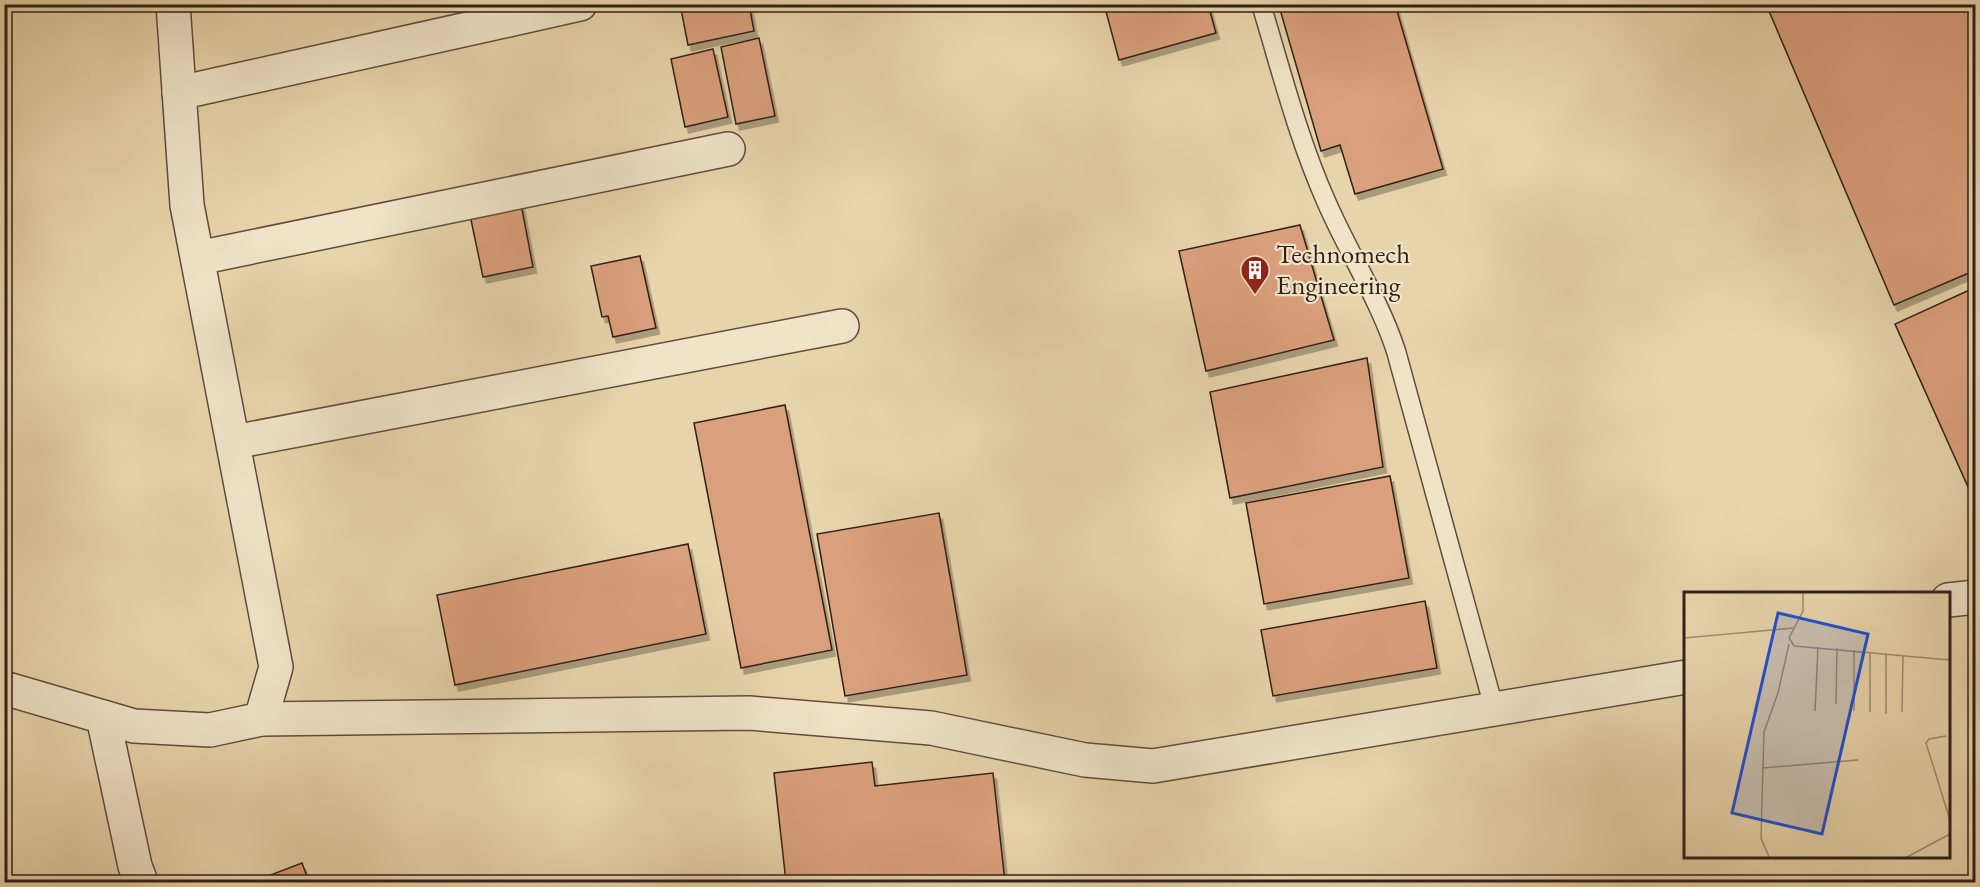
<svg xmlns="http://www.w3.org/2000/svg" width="1980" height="887" font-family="'EB Garamond',serif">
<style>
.building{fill:#da9f7b;stroke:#312018;stroke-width:1.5;filter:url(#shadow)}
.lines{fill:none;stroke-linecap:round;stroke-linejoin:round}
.service-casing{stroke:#5f4d3d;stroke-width:21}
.minor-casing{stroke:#5f4d3d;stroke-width:36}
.tertiary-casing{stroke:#5f4d3d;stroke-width:36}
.service{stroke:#f0e3c8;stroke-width:18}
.minor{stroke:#f0e3c8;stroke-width:33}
.tertiary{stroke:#f0e3c8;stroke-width:33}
.labels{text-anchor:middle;stroke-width:4.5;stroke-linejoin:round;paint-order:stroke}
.poi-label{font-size:27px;fill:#312018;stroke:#f0e3c8;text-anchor:start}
.inset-road{fill:none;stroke:#9f8c70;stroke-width:1.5}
.view{fill:#1d4ed8;fill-opacity:0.15;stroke:#1d4ed8;stroke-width:3}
.inset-edge{fill:none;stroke:#312018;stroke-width:3}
</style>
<defs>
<filter id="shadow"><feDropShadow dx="3.5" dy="6" stdDeviation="0" flood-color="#0004"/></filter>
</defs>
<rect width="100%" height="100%" fill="#e8d4ab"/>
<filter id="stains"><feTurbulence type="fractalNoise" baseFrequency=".00333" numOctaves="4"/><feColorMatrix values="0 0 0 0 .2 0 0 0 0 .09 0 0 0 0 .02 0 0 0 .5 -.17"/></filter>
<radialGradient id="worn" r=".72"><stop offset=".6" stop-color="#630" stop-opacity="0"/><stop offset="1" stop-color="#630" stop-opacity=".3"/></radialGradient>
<g class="building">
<path d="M 680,4 L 749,4 L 754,31 L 688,45 Z"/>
<path d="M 1104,4 L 1208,4 L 1216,33 L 1119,60 Z"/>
<path d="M 1285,4 L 1395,4 L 1443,169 L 1355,194 L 1340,145 L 1321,151 L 1279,6 Z"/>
<path d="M 1766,4 L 1976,4 L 1976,270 L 1894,305 Z"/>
<path d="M 759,38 L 775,116 L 736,124 L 721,47 Z"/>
<path d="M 713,49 L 728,117 L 685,127 L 671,59 Z"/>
<path d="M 521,204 L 533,267 L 483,277 L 470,215 Z"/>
<path d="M 1300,225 L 1334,340 L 1206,371 L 1179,251 Z"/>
<path d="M 640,256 L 656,328 L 613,337 L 608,316 L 602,317 L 591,266 Z"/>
<path d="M 1976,287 L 1976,497 L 1973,498 L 1895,324 Z"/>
<path d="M 1367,358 L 1383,467 L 1230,498 L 1210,392 Z"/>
<path d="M 785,405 L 832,650 L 741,668 L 694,423 Z"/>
<path d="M 1390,476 L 1409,578 L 1264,604 L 1246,503 Z"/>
<path d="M 939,513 L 967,675 L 845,696 L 817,534 Z"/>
<path d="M 688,544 L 706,634 L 455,685 L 437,595 Z"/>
<path d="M 1425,601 L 1437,668 L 1273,696 L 1261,630 Z"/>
<path d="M 872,762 L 875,786 L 993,773 L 1005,882 L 786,882 L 774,773 Z"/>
<path d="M 302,863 L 309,882 L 262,882 L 260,879 Z"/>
</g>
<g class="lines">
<g class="service-casing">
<path id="service" d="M 1261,4 C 1281,70 1298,138 1326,201 C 1348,252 1379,299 1396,351 L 1494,708"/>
</g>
<g class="minor-casing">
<g id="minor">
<path d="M 179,93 L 580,4"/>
<path d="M 198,258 L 728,149"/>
<path d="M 234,442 L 842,326"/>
<path d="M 103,717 L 135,866 L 141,882"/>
</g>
</g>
<g class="tertiary-casing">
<g id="tertiary">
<path d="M 1948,600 L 1976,597"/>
<path d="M 4,688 L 134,726 L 210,730 L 261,719 L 276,667 L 187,205 L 173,4"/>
<path d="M 261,719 L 749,713 L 931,728 L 1085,760 L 1153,766 L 1686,677"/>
</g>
</g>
<use href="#service" class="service"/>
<use href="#minor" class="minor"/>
<use href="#tertiary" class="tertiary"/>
</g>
<defs>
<g id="building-pin" transform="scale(1.5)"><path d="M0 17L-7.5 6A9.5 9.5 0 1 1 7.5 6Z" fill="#8f2418" stroke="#f0e3c8"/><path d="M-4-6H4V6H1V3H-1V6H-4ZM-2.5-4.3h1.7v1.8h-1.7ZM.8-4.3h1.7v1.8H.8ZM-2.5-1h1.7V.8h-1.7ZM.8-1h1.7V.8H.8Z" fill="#fff"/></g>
</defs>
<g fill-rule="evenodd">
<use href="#building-pin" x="1255" y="270"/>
</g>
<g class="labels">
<g class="poi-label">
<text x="1276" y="263">Technomech<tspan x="1276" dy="31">Engineering</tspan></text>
</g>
</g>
<g transform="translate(1684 592)">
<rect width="266" height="266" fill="#e8d4ab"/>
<path class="inset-road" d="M 119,1 L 119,19 L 105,46 L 110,54 L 266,68M 0,46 L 109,36M 152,112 L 153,56M 131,119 L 134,55M 170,119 L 170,58M 186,120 L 186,60M 218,120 L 219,63M 202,122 L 202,61M 262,144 L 245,147 L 242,151 L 266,228M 78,176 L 174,168M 85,265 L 77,246 L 80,140 L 94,101 L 105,52M 223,265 L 266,242"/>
<path class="view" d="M 94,21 L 184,42 L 138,242 L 48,221 Z"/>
<rect width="266" height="266" class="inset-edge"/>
</g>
<rect width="1980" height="887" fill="none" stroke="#e8d4ab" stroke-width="24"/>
<rect x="6" y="6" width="1968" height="875" fill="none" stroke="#312018" stroke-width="3"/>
<rect x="12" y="12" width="1956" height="863" fill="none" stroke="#312018" stroke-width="1.5"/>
<rect width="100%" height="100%" filter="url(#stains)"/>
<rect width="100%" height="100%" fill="url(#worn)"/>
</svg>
